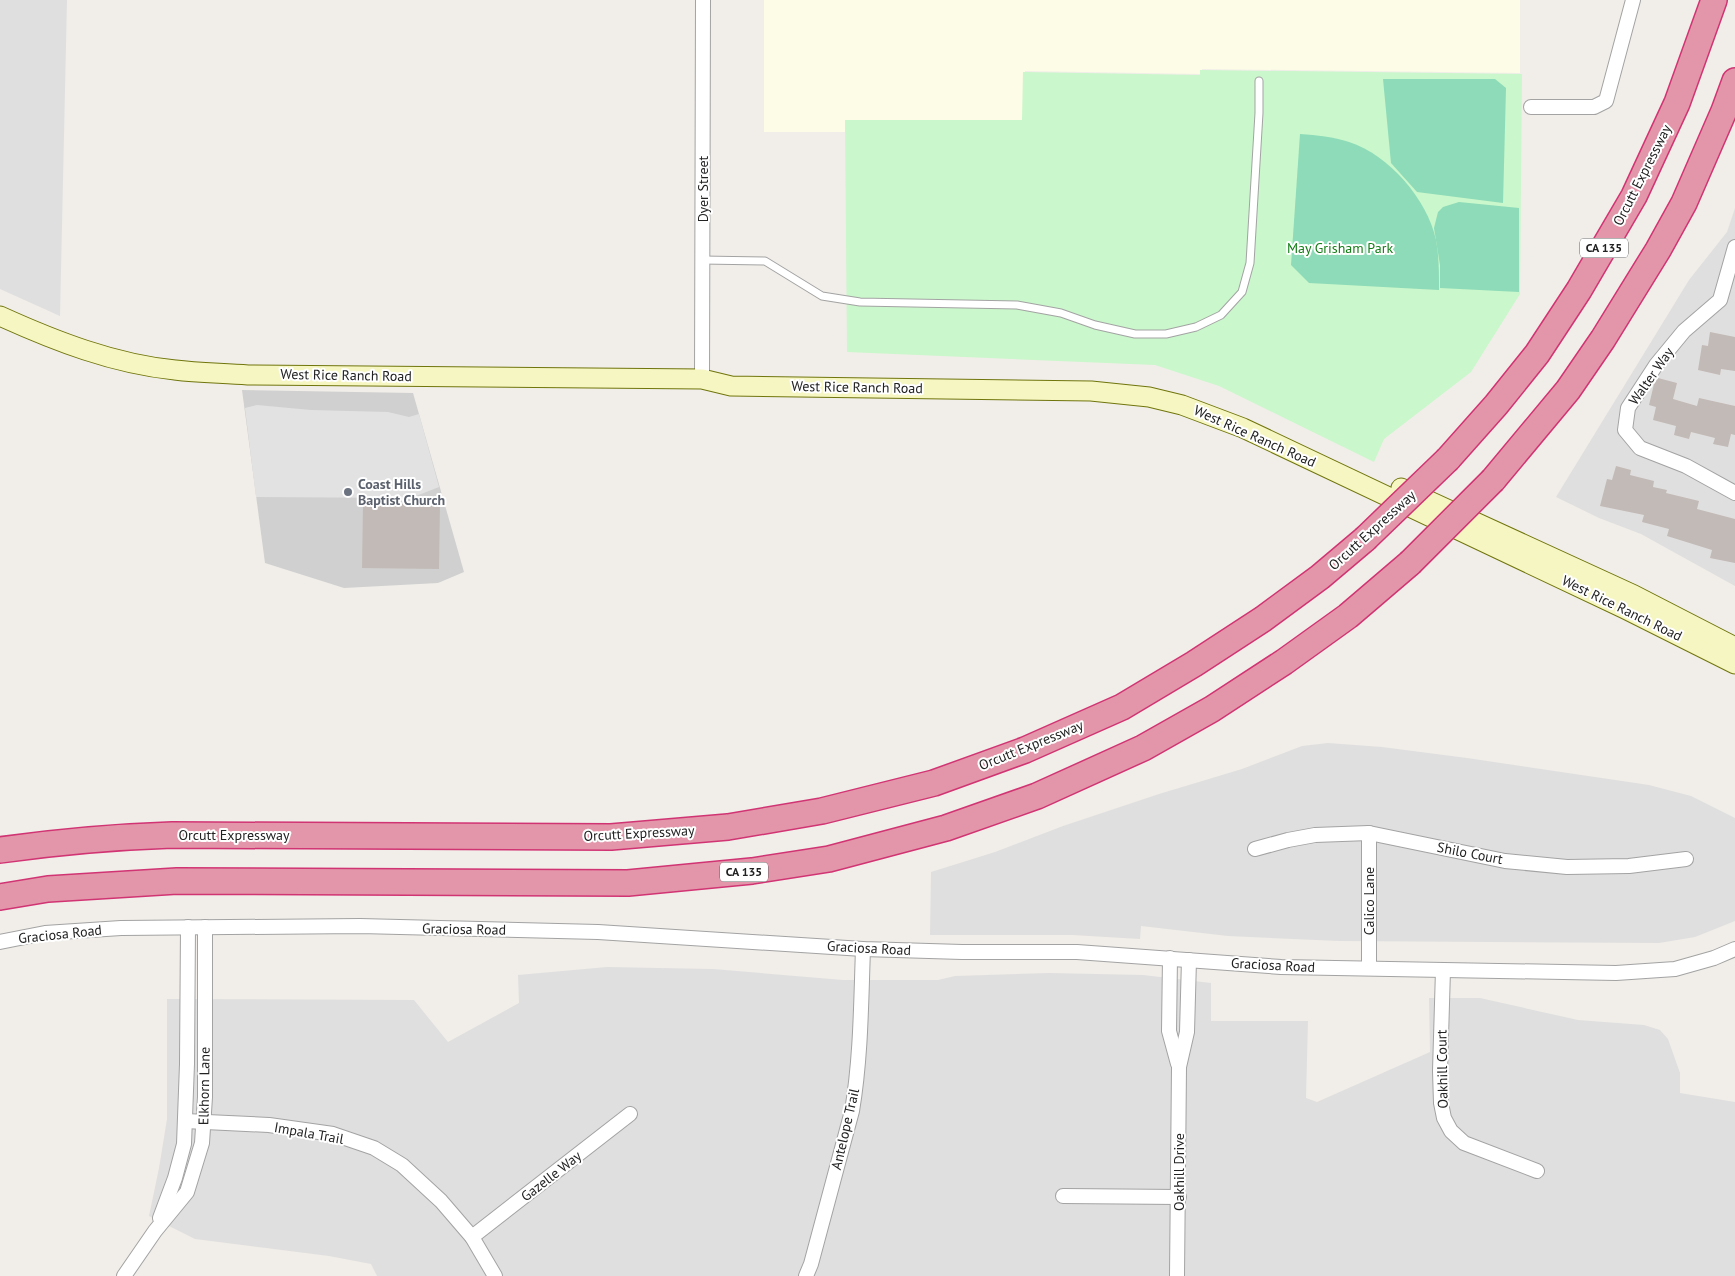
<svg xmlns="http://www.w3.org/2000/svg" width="1735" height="1276" font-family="'PT Sans',sans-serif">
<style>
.residential{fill:#e0dfdf}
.education{fill:#fdfce6}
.religious{fill:#d0d0d0}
.park{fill:#caf7cb}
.pitch{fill:#8ddbb8}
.parking{fill:#e2e2e2}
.building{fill:#c2bab6}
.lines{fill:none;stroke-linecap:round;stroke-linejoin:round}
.service-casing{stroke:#a3a3a3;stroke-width:9}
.minor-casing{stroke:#a3a3a3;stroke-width:16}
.secondary-casing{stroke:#70750c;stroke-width:21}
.motorway-casing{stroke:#d13473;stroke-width:28}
.service{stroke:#fff;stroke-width:7}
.minor{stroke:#fff;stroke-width:14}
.secondary{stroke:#f6f6c2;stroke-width:19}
.motorway{stroke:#e396a9;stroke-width:25}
.motorway-bridge-casing{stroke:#d13473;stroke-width:28;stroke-linecap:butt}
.motorway-bridge{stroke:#e396a9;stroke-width:25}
.worship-dot{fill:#6b7280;stroke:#fff;stroke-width:2}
.labels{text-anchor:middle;stroke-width:4;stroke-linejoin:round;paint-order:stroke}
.shield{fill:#fff;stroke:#646464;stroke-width:1}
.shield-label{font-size:12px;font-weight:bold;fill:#222}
.street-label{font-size:14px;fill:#222;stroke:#fff}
.park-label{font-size:14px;fill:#137c16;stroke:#fff}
.worship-label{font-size:14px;font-weight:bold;fill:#5b616d;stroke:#fff;text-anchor:start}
</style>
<rect width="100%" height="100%" fill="#f1eee9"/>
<g class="residential">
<path d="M 0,0 L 67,0 L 60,316 L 0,289 Z"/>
<path d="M 1735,208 L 1735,586 L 1641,534 L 1599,518 L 1556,497 L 1689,280 L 1727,232 Z"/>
<path d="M 1328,743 L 1382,747 L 1467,758 L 1649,785 L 1691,796 L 1735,818 L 1735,921 L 1695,937 L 1659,943 L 1339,941 L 1228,936 L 1141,926 L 1140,939 L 1072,935 L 930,935 L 931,872 L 995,852 L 1063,826 L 1159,794 L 1242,769 L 1302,746 Z"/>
<path d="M 607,967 L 713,969 L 843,980 L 938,980 L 955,976 L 1049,973 L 1143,975 L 1211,983 L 1211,1021 L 1308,1021 L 1306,1098 L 1317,1102 L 1430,1052 L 1429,998 L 1480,998 L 1578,1020 L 1644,1025 L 1660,1030 L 1668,1039 L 1680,1073 L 1680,1093 L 1735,1102 L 1735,1276 L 377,1276 L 371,1264 L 329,1256 L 195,1239 L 149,1216 L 159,1168 L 167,1119 L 167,999 L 414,1000 L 448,1042 L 519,1003 L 518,975 Z"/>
</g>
<path class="education" d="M 764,0 L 1520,0 L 1520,73 L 1202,69 L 1201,74 L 1025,71 L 1023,120 L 845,120 L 845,132 L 764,132 Z"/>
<path class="religious" d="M 242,390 L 413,393 L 464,572 L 438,583 L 344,588 L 265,563 Z"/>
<path class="park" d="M 1200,70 L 1522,74 L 1520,294 L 1471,372 L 1384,439 L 1374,462 L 1219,386 L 1155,365 L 847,352 L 845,120 L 1022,120 L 1023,72 L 1200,75 Z"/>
<g class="pitch">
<path d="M 1383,79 L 1495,79 L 1506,88 L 1503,203 L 1417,192 L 1391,163 Z"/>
<path d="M 1300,134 C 1317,135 1333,137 1349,142 C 1389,155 1427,199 1436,240 C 1439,256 1439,273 1439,290 L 1309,283 L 1291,265 Z"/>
<path d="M 1459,202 L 1519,208 L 1519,292 L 1440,288 L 1440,265 L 1434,228 L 1438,212 L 1443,207 Z"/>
</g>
<path class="parking" d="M 257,405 L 311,410 L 388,412 L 409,417 L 419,414 L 439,487 L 411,498 L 256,497 L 245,408 Z"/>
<g class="building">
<path d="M 1710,332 L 1735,337 L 1735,371 L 1721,369 L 1720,375 L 1698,370 L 1702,345 L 1708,346 Z"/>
<path d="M 1658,378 L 1677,383 L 1673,399 L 1697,406 L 1699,398 L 1735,406 L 1735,435 L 1731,434 L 1728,447 L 1713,444 L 1715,438 L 1691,432 L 1689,439 L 1674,435 L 1676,426 L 1653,420 L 1656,407 L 1649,405 L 1654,384 Z"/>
<path d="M 1616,466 L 1631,470 L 1630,475 L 1654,481 L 1653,487 L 1667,490 L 1666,493 L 1699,501 L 1697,509 L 1735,519 L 1735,563 L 1710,558 L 1712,550 L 1667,536 L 1669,529 L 1642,522 L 1644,515 L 1600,506 L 1607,479 L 1612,480 Z"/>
<path d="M 363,503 L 440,505 L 439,569 L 362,568 Z"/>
</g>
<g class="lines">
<g class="service-casing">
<path id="service" d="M 702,260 L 765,261 L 822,296 L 860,302 L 1017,305 L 1061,313 L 1095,325 L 1135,334 L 1166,334 L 1196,327 L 1221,315 L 1242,292 L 1250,263 L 1259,113 L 1259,81"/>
</g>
<g class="minor-casing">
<g id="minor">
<path d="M 1531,107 L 1594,107 L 1606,101 L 1633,0"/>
<path d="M 1735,247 L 1720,300 L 1684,331 L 1656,365 L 1628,408 L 1625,430 L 1640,448 L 1686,466 L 1735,493"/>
<path d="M 702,379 L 703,0"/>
<path d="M 1369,833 L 1369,968"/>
<path d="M 1255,849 L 1288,840 L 1315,835 L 1369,833 L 1505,861 L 1567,867 L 1629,866 L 1686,859"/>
<path d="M 0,942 L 45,933 L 121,928 L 360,926 L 598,932 L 863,949 L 962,952 L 1077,952 L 1281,967 L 1616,973 L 1675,969 L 1714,958 L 1735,949"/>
<path d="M 1170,958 L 1169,1031 L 1178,1064"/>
<path d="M 1443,970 L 1440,1071 L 1441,1103 L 1444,1118 L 1451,1131 L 1464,1143 L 1537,1171"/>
<path d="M 185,1121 L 269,1125 L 333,1134 L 374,1148 L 402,1165 L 441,1201 L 472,1237 L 495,1276"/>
<path d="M 1063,1196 L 1179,1197"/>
<path d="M 160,1218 L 175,1178 L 184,1144 L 187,1064 L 188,927"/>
<path d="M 472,1237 L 630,1114"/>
<path d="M 124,1276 L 155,1231 L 187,1192 L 202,1143 L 205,1097 L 205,927"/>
<path d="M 806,1276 L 811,1264 L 852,1111 C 861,1057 861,1003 863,949"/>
<path d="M 1177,1276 L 1179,1067 L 1187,1032 L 1189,960"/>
</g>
</g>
<g class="secondary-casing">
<g id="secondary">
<path d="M 0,316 C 55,341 114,364 175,370 C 199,373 224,373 248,375 L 702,379 L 731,386 L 1091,391 L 1149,397 L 1182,405 L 1243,428 L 1625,609 L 1735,664"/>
<path d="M 1401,488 L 1634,595 L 1735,647"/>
</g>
</g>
<g class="motorway-casing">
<g id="motorway">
<path d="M 1448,459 L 1496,405 L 1537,354 L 1579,290 L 1634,196 L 1677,103 L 1714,0"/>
<path d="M 1493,480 L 1568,390 L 1603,339 L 1658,250 L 1684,203 L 1724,111 L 1735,81"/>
<path d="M 0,850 C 57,842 114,837 172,835 L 611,837 L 728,827 L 822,811 L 934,783 L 1025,750 L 1122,707 L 1194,664 L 1263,619 L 1320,577 L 1365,539"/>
<path d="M 0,897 L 48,889 L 177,881 L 628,883 L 752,871 L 829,859 L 946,828 L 1037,796 L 1143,748 L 1212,709 L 1284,662 L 1348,616 L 1410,563"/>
</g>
</g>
<use href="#service" class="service"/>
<use href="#minor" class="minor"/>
<use href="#secondary" class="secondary"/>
<use href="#motorway" class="motorway"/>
<g class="motorway-bridge-casing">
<g id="motorway-bridge">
<path d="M 1365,539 L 1448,459"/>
<path d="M 1410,563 L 1493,480"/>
</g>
</g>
<use href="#motorway-bridge" class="motorway-bridge"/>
</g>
<circle class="worship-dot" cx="348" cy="492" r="5"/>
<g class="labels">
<g class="shield">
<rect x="1580" y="238.5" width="48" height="19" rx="4"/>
<rect x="720" y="862.5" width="48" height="19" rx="4"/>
</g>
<g class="shield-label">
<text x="1604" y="252">CA 135</text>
<text x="744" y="876">CA 135</text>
</g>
<g class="street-label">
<text transform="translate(1642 175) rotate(-63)" y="5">Orcutt Expressway</text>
<text transform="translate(703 189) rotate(-90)" y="5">Dyer Street</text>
<text transform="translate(346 375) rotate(1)" y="5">West Rice Ranch Road</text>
<text transform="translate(1651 376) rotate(-55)" y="5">Walter Way</text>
<text transform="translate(857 387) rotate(1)" y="5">West Rice Ranch Road</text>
<text transform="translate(1255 436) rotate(24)" y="5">West Rice Ranch Road</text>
<text transform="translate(1372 530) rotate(-42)" y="5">Orcutt Expressway</text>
<text transform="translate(1622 608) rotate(26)" y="5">West Rice Ranch Road</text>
<text transform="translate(1031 745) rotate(-22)" y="5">Orcutt Expressway</text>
<text transform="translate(639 833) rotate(-3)" y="5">Orcutt Expressway</text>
<text x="234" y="840">Orcutt Expressway</text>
<text transform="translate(1470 853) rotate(11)" y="5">Shilo Court</text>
<text transform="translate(1369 901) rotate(-90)" y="5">Calico Lane</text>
<text transform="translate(464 929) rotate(1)" y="5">Graciosa Road</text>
<text transform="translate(60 934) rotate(-6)" y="5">Graciosa Road</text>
<text transform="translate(869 948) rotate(3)" y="5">Graciosa Road</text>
<text transform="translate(1273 965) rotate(3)" y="5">Graciosa Road</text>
<text transform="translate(1442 1069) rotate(-91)" y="5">Oakhill Court</text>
<text transform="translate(204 1086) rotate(-89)" y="5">Elkhorn Lane</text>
<text transform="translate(845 1129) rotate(-77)" y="5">Antelope Trail</text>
<text transform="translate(309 1133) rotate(10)" y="5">Impala Trail</text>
<text transform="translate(1179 1172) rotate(-90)" y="5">Oakhill Drive</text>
<text transform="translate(551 1176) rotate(-38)" y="5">Gazelle Way</text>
</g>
<g class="park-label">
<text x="1340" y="253">May Grisham Park</text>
</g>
<g class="worship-label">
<text x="358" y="489">Coast Hills<tspan x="358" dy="16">Baptist Church</tspan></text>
</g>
</g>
</svg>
